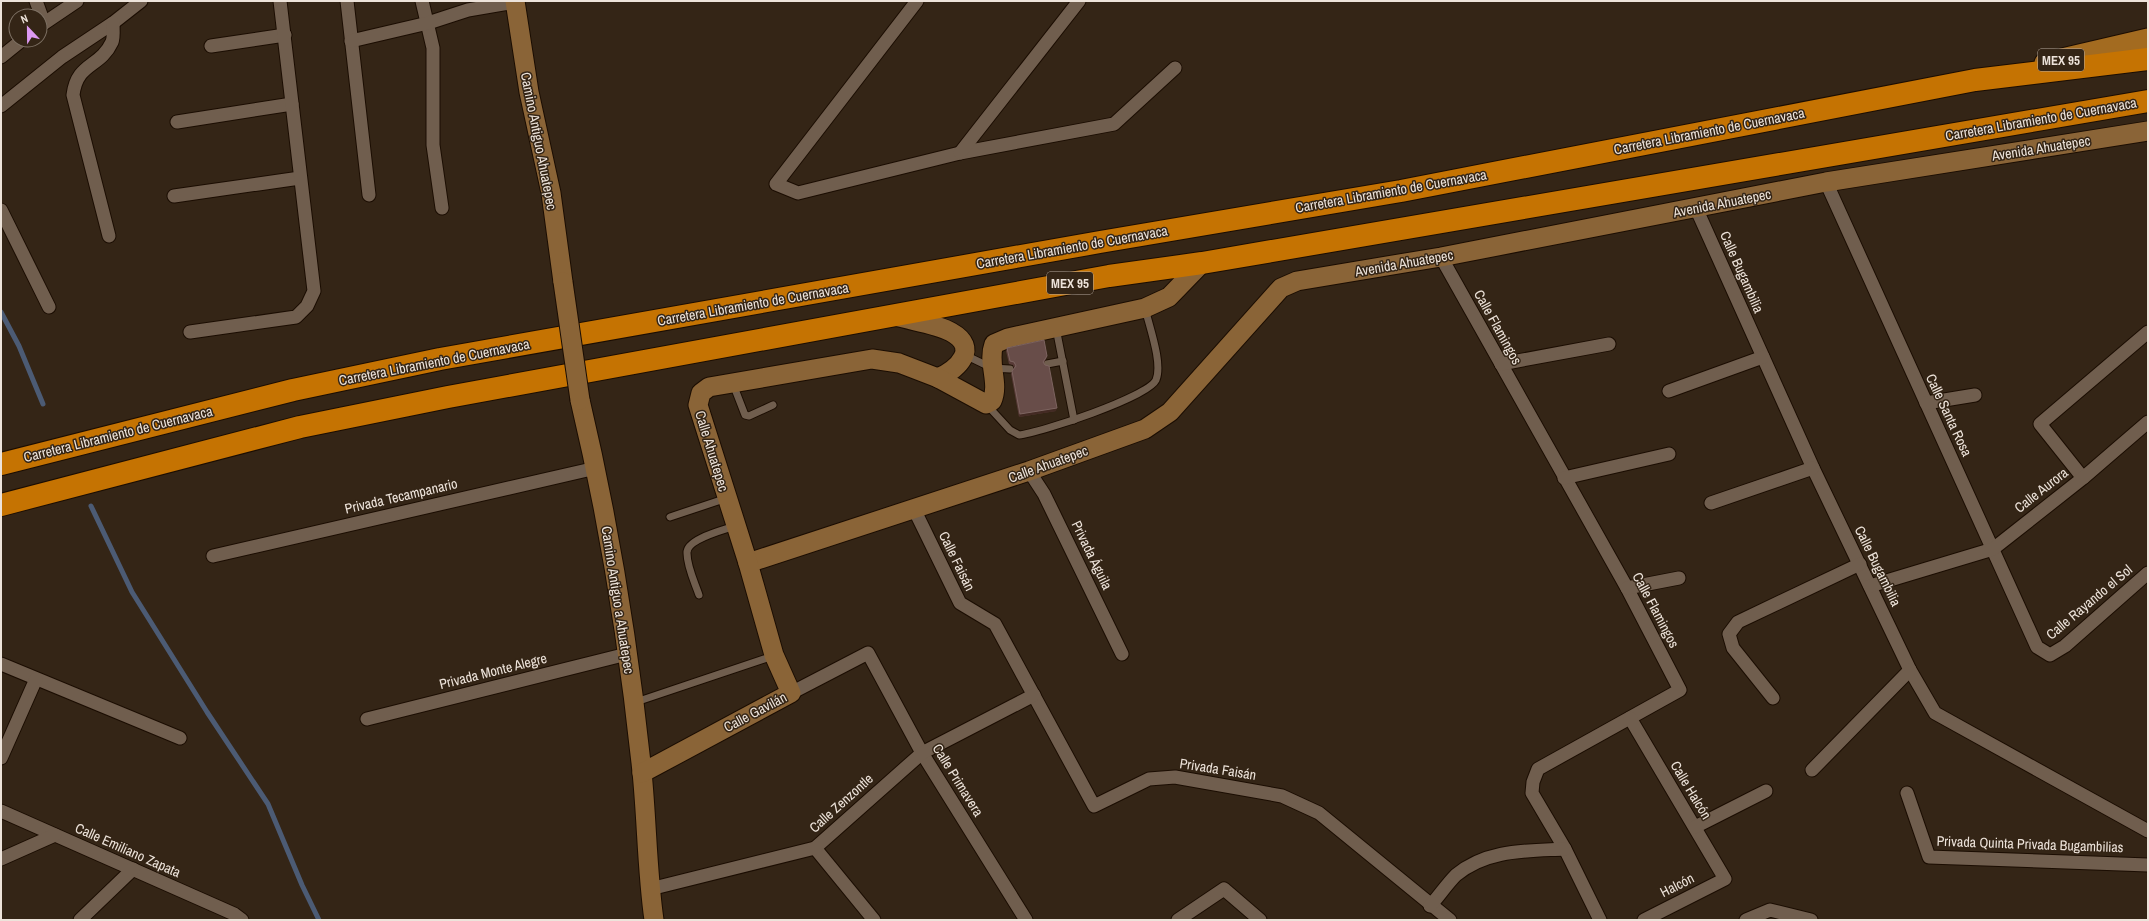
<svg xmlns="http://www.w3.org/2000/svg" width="2149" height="921" font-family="'Archivo Narrow',sans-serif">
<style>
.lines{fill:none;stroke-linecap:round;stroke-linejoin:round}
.stream{stroke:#4c5b74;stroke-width:5}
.lane-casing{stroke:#1b0d02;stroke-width:9}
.street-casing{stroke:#1b0d02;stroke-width:15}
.secondary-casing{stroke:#1b0d02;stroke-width:21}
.primary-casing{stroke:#1b0d02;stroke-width:23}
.highway-casing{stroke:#1b0d02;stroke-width:24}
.lane{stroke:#705e4e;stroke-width:7}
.street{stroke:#705e4e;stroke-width:13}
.secondary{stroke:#8a6437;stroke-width:19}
.primary{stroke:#a36b20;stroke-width:21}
.highway{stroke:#c57302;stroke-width:22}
.secondary-bridge-casing{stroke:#1b0d02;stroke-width:21;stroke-linecap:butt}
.secondary-bridge{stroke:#8a6437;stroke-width:19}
.wall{fill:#583b37}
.shaded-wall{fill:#432a23}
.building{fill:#684d49;stroke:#7d6460}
.labels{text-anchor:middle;stroke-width:3;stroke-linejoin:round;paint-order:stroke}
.shield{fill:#342516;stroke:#b6aa9f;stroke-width:1}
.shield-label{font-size:13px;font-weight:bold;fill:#ede3da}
.street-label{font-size:14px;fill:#ede3da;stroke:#342516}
</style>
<rect width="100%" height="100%" fill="#342516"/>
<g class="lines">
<g class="stream">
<path d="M 1,312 L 19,346 L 43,404"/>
<path d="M 91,506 L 132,592 L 207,712 L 268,804 L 302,885 L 319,920"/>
</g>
<g class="lane-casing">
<g id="lane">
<path d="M 1056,328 L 1074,420"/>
<path d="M 965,355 L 992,368 L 1010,369"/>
<path d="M 1047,364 L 1063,361"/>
<path d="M 733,384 L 745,415 L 749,416 L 773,405"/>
<path d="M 987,405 L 1010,430 L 1019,435 C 1040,433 1148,397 1156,380 C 1163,363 1149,326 1145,308"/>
<path d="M 670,517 L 727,498"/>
<path d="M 699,595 C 695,583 687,567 687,553 C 686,539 724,530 735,526"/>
<path d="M 636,702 L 773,656"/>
</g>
</g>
<g class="street-casing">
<g id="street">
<path d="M 36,1 L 44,23"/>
<path d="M 347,1 L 369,195"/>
<path d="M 422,1 L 433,48 L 433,145 L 442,208"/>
<path d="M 917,1 L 776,184 L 798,193 L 960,153 L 1114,124 L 1175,68"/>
<path d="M 40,26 L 77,1"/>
<path d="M 351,41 L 428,23 L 468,10 L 515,2"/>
<path d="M 211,46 L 285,35"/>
<path d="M 1,57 L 22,40"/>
<path d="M 1,106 L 62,57 L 113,23 L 141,1"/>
<path d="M 177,122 L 292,104"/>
<path d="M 960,153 L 1079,1"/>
<path d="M 1826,182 L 2037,647 L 2050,655 L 2065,646 L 2148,573"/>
<path d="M 174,196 L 300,178"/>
<path d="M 1696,208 L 1813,468 L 1910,670 L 1935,713 L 2148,831"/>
<path d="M 1,210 L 49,307"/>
<path d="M 109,236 L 73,95 C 77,62 100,68 112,42 C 114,37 113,29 113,23"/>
<path d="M 1441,257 L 1627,588 L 1680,690 L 1538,769 L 1533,782 L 1532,793 L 1565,849 L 1600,920"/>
<path d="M 190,332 L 296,317 L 307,306 L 314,291 L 280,1"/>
<path d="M 1501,364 L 1609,344"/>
<path d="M 1669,391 L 1763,357"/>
<path d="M 1926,403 L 1975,395"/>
<path d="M 1029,471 L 1044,494 L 1122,654"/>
<path d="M 1564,478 L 1669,454"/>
<path d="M 2083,478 L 2040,424 L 2148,332"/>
<path d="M 1711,503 L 1813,468"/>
<path d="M 914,509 L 960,603 L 995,624 L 1094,806 L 1149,779 L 1175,777 L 1282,796 L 1319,813 L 1450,920"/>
<path d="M 213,556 L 596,468"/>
<path d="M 1870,586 L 1993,549 L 2083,478 L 2148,422"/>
<path d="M 1627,588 L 1679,578"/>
<path d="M 1,664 L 180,738"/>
<path d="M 791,693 L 868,653 L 922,753 L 1026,920"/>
<path d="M 1773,698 L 1733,648 L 1729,634 L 1738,622 L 1860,564"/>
<path d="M 1630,718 L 1725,879 L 1644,920"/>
<path d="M 367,719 L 627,654"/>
<path d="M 1,758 L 36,679"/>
<path d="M 1812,770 L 1910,670"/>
<path d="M 1907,793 L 1929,857 L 2148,865"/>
<path d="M 1,811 L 234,914 L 242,920"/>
<path d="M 1695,827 L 1766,791"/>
<path d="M 815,848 L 874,920"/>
<path d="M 1,859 L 55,835"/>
<path d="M 650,889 L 815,848 L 922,753 L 1034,695"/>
<path d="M 1430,906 C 1439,896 1447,884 1456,875 C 1487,849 1527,851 1565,849"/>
<path d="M 80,920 L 133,869"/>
<path d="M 1178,920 L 1224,889 L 1260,920"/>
<path d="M 1746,920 L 1770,910 L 1811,920"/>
</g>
</g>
<g class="secondary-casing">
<g id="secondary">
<path d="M 515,1 L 529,92 L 551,193 L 563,282"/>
<path d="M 895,316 C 912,321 937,324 951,332 C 980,348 958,369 938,378"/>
<path d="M 580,400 C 609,522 629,647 642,772 C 647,822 647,871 654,920"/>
<path d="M 748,563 L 1029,471 L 1145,429 L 1170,412 L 1281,288 L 1297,281 L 1441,257 L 1826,182 L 2148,131"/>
<path d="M 642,773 L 791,693 L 774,655 L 748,563 L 698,405 L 701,393 L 709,387 L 872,359 L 899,363 L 938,378 L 986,404 L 992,401 C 1000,383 987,363 994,344 L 1008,338 L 1145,308 L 1169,297 L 1202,263"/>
</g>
</g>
<g class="primary-casing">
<path id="primary" d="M 2045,63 L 2148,39"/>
</g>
<g class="highway-casing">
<g id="highway">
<path d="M 1,464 L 293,390 L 440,359 L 1100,242 L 1401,191 L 1975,80 L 2148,59"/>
<path d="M 1,505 L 300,427 L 448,397 L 1109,276 L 1202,263 L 2148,101"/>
</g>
</g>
<use href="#lane" class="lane"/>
<use href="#street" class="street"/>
<use href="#secondary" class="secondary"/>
<use href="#primary" class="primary"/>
<use href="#highway" class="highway"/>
<g class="secondary-bridge-casing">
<path id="secondary-bridge" d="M 563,282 L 580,400"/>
</g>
<use href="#secondary-bridge" class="secondary-bridge"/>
</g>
<path class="wall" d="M 1007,348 L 1047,356 L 1046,359 L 1044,363 L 1056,411 L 1019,417 L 1011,374 L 1012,371 L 1014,368 L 1013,365 L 1009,364 L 1006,351 Z"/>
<path class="shaded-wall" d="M 1057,408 L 1056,411 L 1019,417 L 1020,414 Z"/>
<path class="building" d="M 1044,340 L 1047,356 L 1043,362 L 1045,365 L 1049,366 L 1057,408 L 1020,414 L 1012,371 L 1016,366 L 1014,362 L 1010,361 L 1007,348 Z"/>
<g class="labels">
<g class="shield">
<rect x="2038" y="49" width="46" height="22" rx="3"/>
<rect x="1047" y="272" width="46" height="22" rx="3"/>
</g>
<g class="shield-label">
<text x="2061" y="65">MEX 95</text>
<text x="1070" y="288">MEX 95</text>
</g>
<g class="street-label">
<text transform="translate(2041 119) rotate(-10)" y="5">Carretera Libramiento de Cuernavaca</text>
<text transform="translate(1709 131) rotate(-11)" y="5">Carretera Libramiento de Cuernavaca</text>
<text transform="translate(539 141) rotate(79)" y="5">Camino Antiguo Ahuatepec</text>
<text transform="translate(2041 148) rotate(-9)" y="5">Avenida Ahuatepec</text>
<text transform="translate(1391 191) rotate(-10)" y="5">Carretera Libramiento de Cuernavaca</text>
<text transform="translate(1722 203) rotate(-11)" y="5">Avenida Ahuatepec</text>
<text transform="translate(1072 247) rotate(-10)" y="5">Carretera Libramiento de Cuernavaca</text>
<text transform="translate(1404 263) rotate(-10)" y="5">Avenida Ahuatepec</text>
<text transform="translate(1742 272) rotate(66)" y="5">Calle Bugambilia</text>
<text transform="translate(753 304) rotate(-10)" y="5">Carretera Libramiento de Cuernavaca</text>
<text transform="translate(1498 327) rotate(61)" y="5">Calle Flamingos</text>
<text transform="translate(434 362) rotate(-11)" y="5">Carretera Libramiento de Cuernavaca</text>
<text transform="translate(1949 415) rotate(65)" y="5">Calle Santa Rosa</text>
<text transform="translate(118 434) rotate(-14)" y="5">Carretera Libramiento de Cuernavaca</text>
<text transform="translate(712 451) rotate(73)" y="5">Calle Ahuatepec</text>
<text transform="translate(1048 464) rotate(-20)" y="5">Calle Ahuatepec</text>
<text transform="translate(2041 490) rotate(-38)" y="5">Calle Aurora</text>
<text transform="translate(401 496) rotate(-13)" y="5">Privada Tecampanario</text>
<text transform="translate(1092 555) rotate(64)" y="5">Privada Águila</text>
<text transform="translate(957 561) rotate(64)" y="5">Calle Faisán</text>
<text transform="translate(1878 566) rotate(64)" y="5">Calle Bugambilia</text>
<text transform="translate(618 600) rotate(81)" y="5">Camino Antiguo a Ahuatepec</text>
<text transform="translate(2089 602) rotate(-40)" y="5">Calle Rayando el Sol</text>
<text transform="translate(1656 610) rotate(62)" y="5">Calle Flamingos</text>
<text transform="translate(493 671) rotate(-14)" y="5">Privada Monte Alegre</text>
<text transform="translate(755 712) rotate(-28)" y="5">Calle Gavilán</text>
<text transform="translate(1218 769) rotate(9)" y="5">Privada Faisán</text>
<text transform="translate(958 780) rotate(58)" y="5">Calle Primavera</text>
<text transform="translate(1691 790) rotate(59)" y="5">Calle Halcón</text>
<text transform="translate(841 803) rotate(-42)" y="5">Calle Zenzontle</text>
<text transform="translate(2030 844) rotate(2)" y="5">Privada Quinta Privada Bugambilias</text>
<text transform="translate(128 850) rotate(24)" y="5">Calle Emiliano Zapata</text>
<text transform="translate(1677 885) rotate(-27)" y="5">Halcón</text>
</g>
</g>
<rect width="2149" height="921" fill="none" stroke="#ede3da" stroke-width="4"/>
<g transform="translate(28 28) rotate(338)"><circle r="19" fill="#342516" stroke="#7e7164"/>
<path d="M0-3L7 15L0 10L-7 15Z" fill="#dd99f3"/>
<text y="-6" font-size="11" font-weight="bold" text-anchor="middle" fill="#ede3da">N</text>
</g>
</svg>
